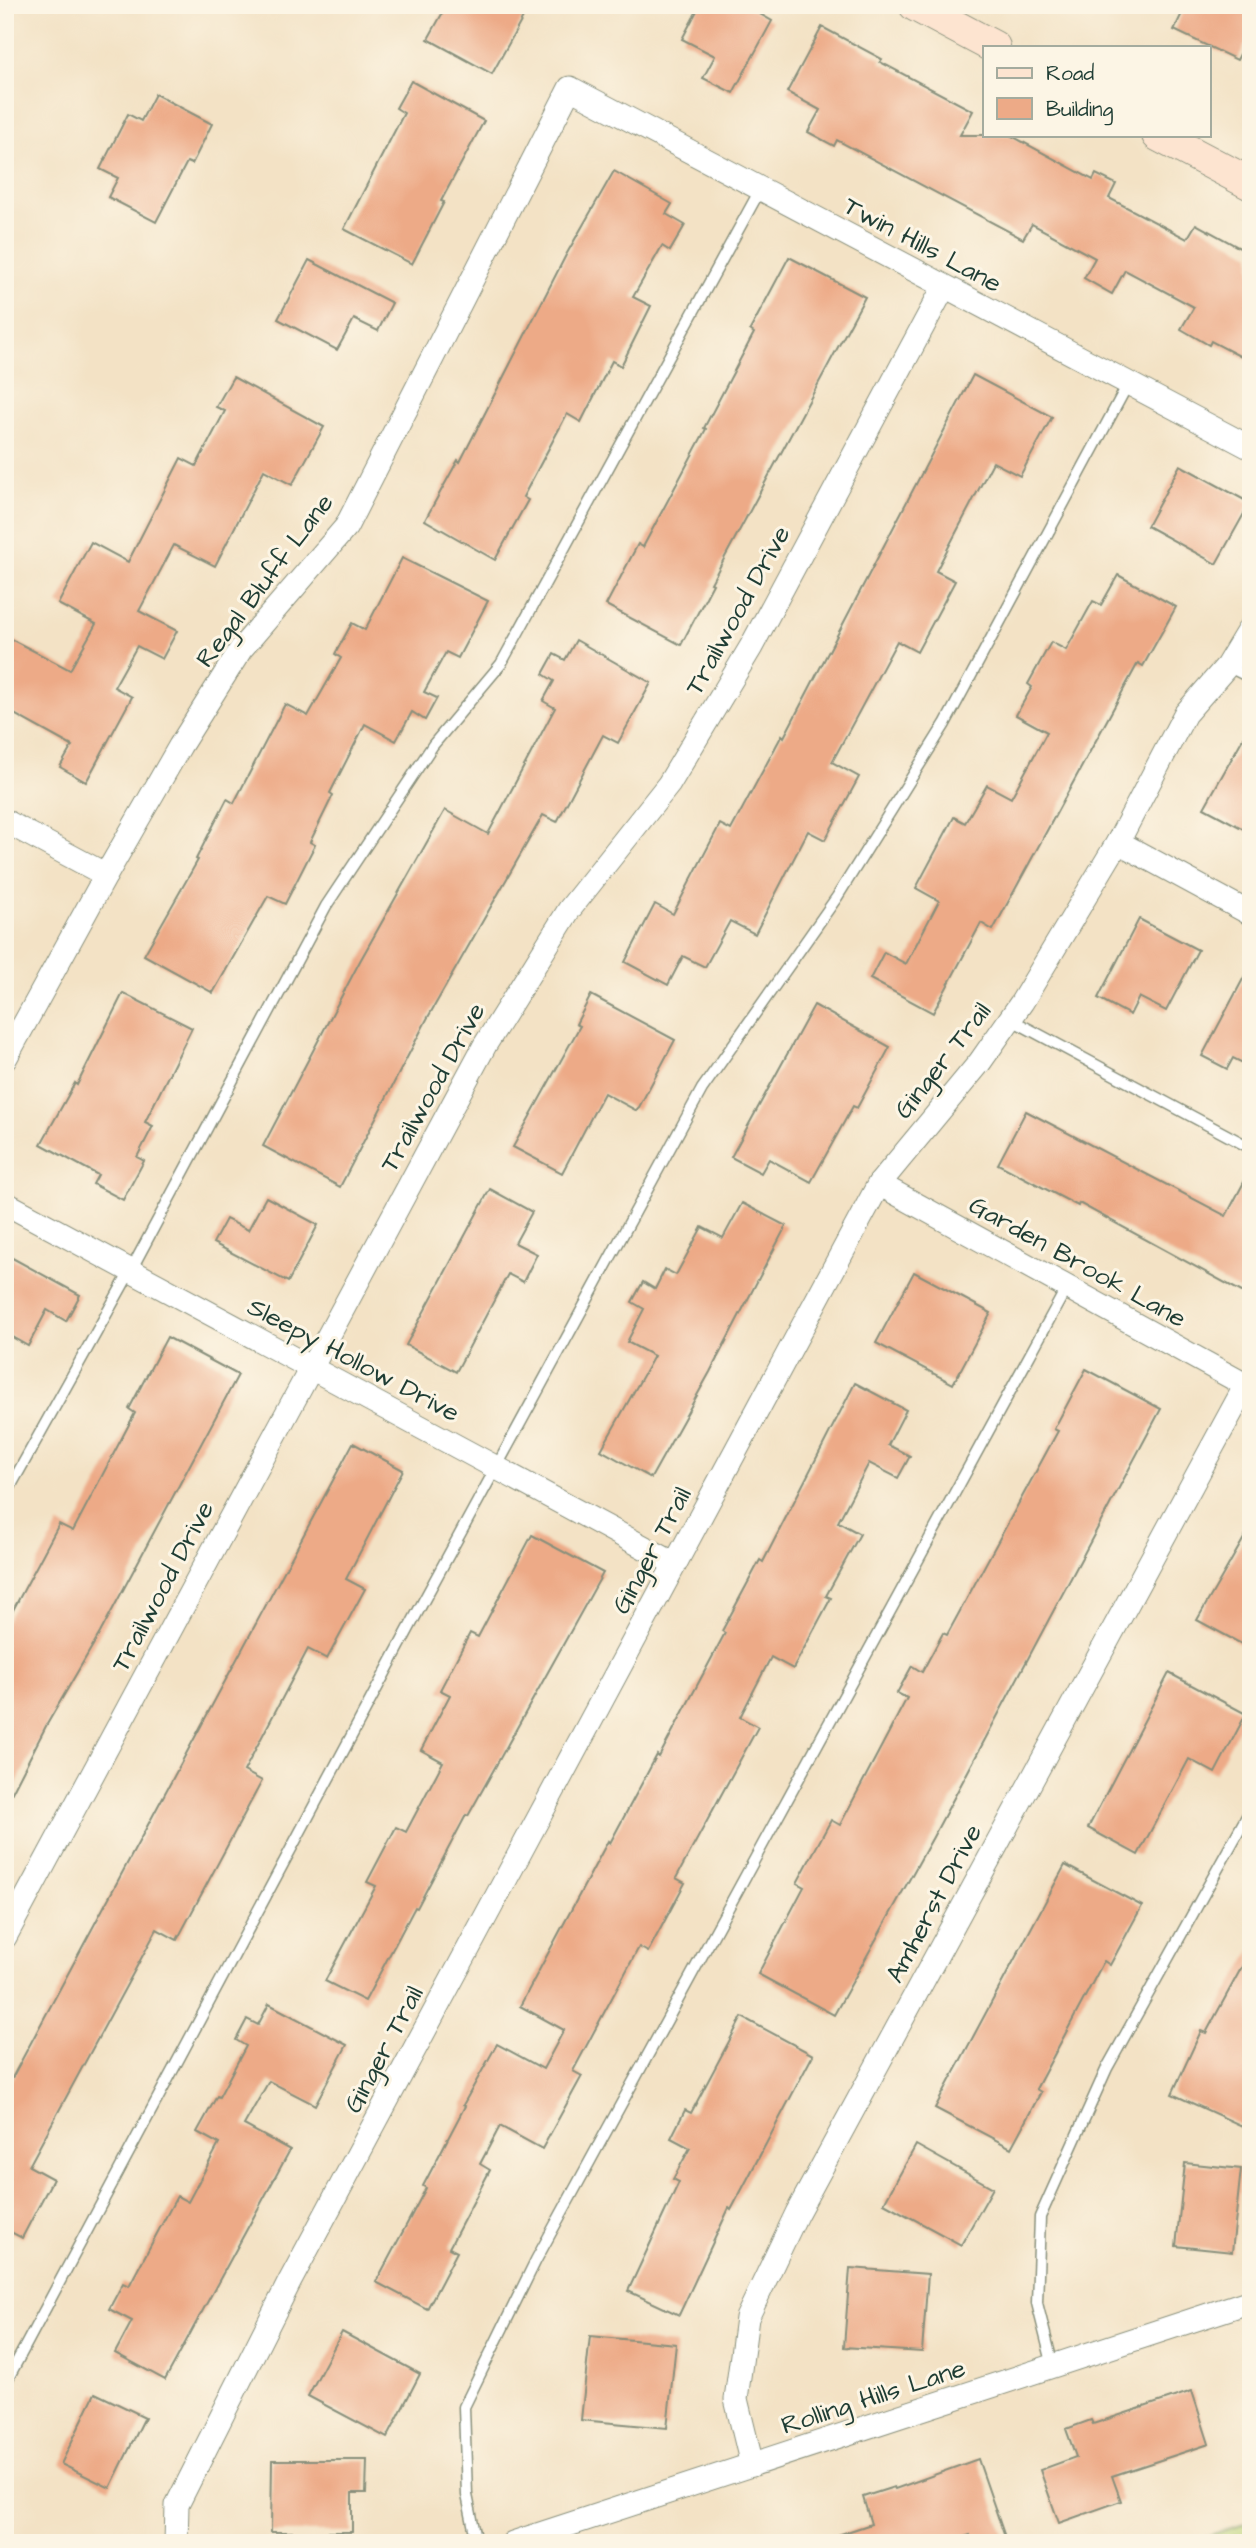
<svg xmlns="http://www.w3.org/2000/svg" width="1256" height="2548" font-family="'Architects Daughter',sans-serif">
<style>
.green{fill:#bbd479;stroke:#6d8856;stroke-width:2}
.building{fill:#edaa87}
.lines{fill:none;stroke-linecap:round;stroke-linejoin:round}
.lane-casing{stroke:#89907c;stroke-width:13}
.street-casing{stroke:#89907c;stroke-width:25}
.secondary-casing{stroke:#89907c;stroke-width:34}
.lane{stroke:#fff;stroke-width:10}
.street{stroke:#fff;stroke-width:23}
.secondary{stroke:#fde4d0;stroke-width:32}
.labels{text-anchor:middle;stroke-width:6;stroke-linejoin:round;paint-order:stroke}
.street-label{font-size:26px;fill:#1f3d34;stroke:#fcf5e5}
</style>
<rect width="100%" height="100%" fill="#fcf5e5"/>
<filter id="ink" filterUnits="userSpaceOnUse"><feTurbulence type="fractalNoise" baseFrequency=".0143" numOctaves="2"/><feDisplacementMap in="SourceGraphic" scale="14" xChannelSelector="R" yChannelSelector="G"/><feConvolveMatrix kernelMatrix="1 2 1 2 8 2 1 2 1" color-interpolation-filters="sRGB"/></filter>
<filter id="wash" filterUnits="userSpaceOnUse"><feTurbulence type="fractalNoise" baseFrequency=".00686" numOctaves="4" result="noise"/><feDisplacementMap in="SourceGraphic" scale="28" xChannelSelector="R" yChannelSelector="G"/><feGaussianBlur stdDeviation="1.57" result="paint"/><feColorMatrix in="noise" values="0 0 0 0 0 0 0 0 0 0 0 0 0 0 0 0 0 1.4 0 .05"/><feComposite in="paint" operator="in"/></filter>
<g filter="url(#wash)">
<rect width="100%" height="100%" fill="#f3e2c5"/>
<path class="green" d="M 1251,2522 L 1251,2543 L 1187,2543 Z"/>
<g id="blocks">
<g class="building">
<path d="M 447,5 L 530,5 L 492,74 L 428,39 Z"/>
<path d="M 700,5 L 744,5 L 772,21 L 733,93 L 703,78 L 715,56 L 682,39 Z"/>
<path d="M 1186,5 L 1251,5 L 1251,33 L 1237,60 L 1174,30 Z"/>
<path d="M 822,27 L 882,59 L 880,62 L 973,111 L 960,135 L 1010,135 L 1093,180 L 1096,174 L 1116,184 L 1109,198 L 1187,239 L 1196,224 L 1251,254 L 1251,362 L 1211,341 L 1209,345 L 1181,329 L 1194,307 L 1125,270 L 1112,294 L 1084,278 L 1095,258 L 1032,224 L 1023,239 L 837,140 L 834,146 L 808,132 L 820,110 L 787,92 Z"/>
<path d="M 411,81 L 484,121 L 441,201 L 444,202 L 412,264 L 344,229 L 404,113 L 396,108 Z"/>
<path d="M 155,94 L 212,124 L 192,164 L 187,162 L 156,222 L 108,197 L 118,178 L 100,169 L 128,114 L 141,121 Z"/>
<path d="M 614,171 L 672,204 L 666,214 L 685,225 L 670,251 L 662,246 L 633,297 L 651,306 L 621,366 L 612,361 L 581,422 L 567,414 L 523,497 L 528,500 L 495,560 L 425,520 L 458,460 L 460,462 L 566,255 Z"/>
<path d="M 789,257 L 865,297 L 711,583 L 713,584 L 681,645 L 606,605 L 638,544 L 643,547 L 706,429 L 704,428 L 754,333 L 750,330 Z"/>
<path d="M 309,260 L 392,303 L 378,331 L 354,319 L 337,350 L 278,319 Z"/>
<path d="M 973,375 L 1052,417 L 1020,476 L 993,462 L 936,571 L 955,581 L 917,652 L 897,641 L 832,762 L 859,777 L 825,840 L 808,831 L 755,934 L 730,921 L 705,967 L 683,956 L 668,985 L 625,962 L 655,904 L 673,914 L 720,824 L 731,830 L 782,735 L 784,737 Z"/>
<path d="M 233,377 L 324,427 L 292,485 L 264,470 L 215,566 L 174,545 L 139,611 L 177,631 L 162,659 L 137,646 L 114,687 L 132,697 L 86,782 L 60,767 L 72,746 L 5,709 L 5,636 L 70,670 L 96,624 L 58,604 L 91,542 L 128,562 L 181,458 L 196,466 L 225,411 L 216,407 Z"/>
<path d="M 1180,465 L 1250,503 L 1216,564 L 1147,526 Z"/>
<path d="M 402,558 L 488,601 L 458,658 L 446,652 L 424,692 L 437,698 L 425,720 L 412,712 L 396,741 L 365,724 L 330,793 L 333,795 L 310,842 L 315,845 L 285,904 L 268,896 L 213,993 L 144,955 L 198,860 L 196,859 L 227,799 L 234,803 L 285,704 L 308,716 L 341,658 L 335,654 L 352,623 L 365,630 Z"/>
<path d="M 1118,575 L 1176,607 L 1143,666 L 1138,663 L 993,930 L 981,923 L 933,1013 L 870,979 L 884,952 L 906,964 L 939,901 L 916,888 L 954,817 L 965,823 L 987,785 L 1011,798 L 1047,732 L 1016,715 L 1032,687 L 1028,684 L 1051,642 L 1066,650 L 1093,601 L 1101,605 Z"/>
<path d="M 576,640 L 651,683 L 618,743 L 603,735 L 557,822 L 543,815 L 427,1019 L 340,1187 L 263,1146 L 360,961 L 445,810 L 488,834 L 555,708 L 543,701 L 554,681 L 543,674 L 554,654 L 565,660 Z"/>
<path d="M 1251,724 L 1251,833 L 1204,808 Z"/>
<path d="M 1139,919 L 1198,950 L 1166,1011 L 1139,997 L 1130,1015 L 1098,998 Z"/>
<path d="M 1251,964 L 1251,1067 L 1233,1058 L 1227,1069 L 1202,1056 Z"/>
<path d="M 123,993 L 192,1028 L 145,1122 L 153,1126 L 137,1157 L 144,1161 L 123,1200 L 93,1184 L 98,1175 L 41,1144 L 75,1083 L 77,1085 Z"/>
<path d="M 591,995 L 675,1040 L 637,1111 L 604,1093 L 562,1173 L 513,1147 L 580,1026 L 576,1024 Z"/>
<path d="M 814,1005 L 890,1047 L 857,1108 L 853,1106 L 811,1182 L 769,1159 L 761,1173 L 731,1157 Z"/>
<path d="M 1026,1111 L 1226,1216 L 1251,1169 L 1251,1297 L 1079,1203 L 1078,1206 L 998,1164 Z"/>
<path d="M 490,1189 L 532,1212 L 515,1243 L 537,1254 L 523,1282 L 508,1274 L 456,1372 L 406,1345 Z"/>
<path d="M 266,1197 L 318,1225 L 288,1282 L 213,1243 L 226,1219 L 248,1230 Z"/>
<path d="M 742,1203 L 786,1226 L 710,1372 L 651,1478 L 601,1450 L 654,1356 L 627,1342 L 644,1309 L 632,1302 L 643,1282 L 655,1289 L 665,1269 L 676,1275 L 702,1227 L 723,1238 Z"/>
<path d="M 5,1254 L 80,1295 L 66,1321 L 47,1310 L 28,1346 L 5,1333 Z"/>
<path d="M 914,1272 L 991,1313 L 953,1384 L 876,1343 Z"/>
<path d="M 167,1337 L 238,1375 L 100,1633 L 46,1726 L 5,1806 L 5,1625 L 59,1524 L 73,1531 L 135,1413 L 129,1409 Z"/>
<path d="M 1086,1369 L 1161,1409 L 933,1837 L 834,2015 L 758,1974 L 804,1887 L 797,1883 L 831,1820 L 840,1825 L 907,1698 L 897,1693 L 912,1666 L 922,1672 L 943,1633 L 947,1635 L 1058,1431 L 1054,1429 Z"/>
<path d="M 855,1383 L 906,1410 L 888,1445 L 910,1456 L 898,1478 L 869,1463 L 838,1522 L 860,1534 L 826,1596 L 831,1598 L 793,1669 L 771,1657 L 740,1717 L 758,1727 L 676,1878 L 685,1883 L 648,1952 L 639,1947 L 573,2071 L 582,2076 L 542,2149 L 500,2126 L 480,2164 L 490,2170 L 449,2248 L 457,2252 L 427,2309 L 376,2282 L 426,2188 L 423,2186 L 465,2106 L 463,2105 L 497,2044 L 543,2069 L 564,2030 L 520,2006 L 608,1841 L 610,1843 L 657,1755 L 659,1757 L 725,1633 L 722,1631 L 760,1560 L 763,1562 Z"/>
<path d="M 353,1443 L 403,1470 L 346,1579 L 365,1589 L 327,1659 L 308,1649 L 244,1771 L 262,1781 L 177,1940 L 157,1929 L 29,2166 L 53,2179 L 22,2238 L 5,2229 L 5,2091 Z"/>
<path d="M 1251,1526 L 1251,1649 L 1197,1620 Z"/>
<path d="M 532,1535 L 603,1573 L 468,1816 L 466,1815 L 417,1908 L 415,1907 L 365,2001 L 325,1981 L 376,1886 L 367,1882 L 396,1827 L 406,1832 L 443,1762 L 421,1750 L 450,1695 L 440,1690 L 470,1633 L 478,1637 Z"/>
<path d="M 1169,1673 L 1246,1714 L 1215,1773 L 1189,1759 L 1138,1855 L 1088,1828 Z"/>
<path d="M 1065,1865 L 1142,1906 L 1110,1965 L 1104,1961 L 1036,2089 L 1041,2092 L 1011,2148 L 935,2108 Z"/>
<path d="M 1251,1950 L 1251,2130 L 1172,2094 L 1201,2031 L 1206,2033 Z"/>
<path d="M 269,2004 L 347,2045 L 315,2105 L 269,2081 L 244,2125 L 290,2150 L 165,2380 L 115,2353 L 132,2321 L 109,2309 L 123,2283 L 129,2286 L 177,2196 L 188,2202 L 219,2144 L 197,2132 L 217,2096 L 219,2097 L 246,2046 L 236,2040 L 247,2019 L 258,2025 Z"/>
<path d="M 742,2017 L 813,2055 L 731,2210 L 729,2208 L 679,2315 L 628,2291 L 679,2182 L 673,2179 L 690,2148 L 671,2138 L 685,2110 L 691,2113 Z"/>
<path d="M 916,2145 L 993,2188 L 961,2245 L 884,2203 Z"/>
<path d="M 1185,2163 L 1241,2169 L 1232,2252 L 1176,2246 Z"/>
<path d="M 850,2268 L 928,2274 L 922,2352 L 844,2347 Z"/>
<path d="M 342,2332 L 420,2374 L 387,2438 L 308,2396 Z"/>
<path d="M 590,2336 L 676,2344 L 667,2428 L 581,2420 Z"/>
<path d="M 1192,2391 L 1209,2444 L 1112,2476 L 1121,2501 L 1059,2523 L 1040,2470 L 1076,2457 L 1066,2429 L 1091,2420 L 1093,2424 Z"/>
<path d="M 95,2393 L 145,2417 L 110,2488 L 61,2464 Z"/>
<path d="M 978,2459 L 1007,2543 L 972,2543 L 970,2535 L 946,2543 L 830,2543 L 829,2538 L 871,2524 L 863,2497 L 894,2487 L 895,2489 Z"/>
<path d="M 272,2460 L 367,2460 L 366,2493 L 352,2493 L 352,2532 L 271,2532 Z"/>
</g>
</g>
</g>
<g filter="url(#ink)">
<use href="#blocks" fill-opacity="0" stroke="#89907c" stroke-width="2"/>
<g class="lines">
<g class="lane-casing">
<g id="lane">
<path d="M 1227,666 L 1251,678"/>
<path d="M 1010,1019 L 1251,1148"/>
<path d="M 5,1496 L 131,1270 L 326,906 L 433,745 L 501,664 L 760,190"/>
<path d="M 1053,2366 L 1037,2303 L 1040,2217 L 1107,2068 L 1251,1809"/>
<path d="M 5,2384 L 423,1602 L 702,1089 L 837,897 L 945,724 L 1128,384"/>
<path d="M 477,2543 L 467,2495 L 464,2407 L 536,2260 L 1067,1287"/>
</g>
</g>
<g class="street-casing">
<g id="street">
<path d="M 5,821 L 106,875"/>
<path d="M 1118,842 L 1251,914"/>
<path d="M 5,1059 L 106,875 L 180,746 L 241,649 L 346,527 L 570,88 L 1251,448"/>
<path d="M 879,1184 L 1251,1388"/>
<path d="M 5,1203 L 675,1564"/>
<path d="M 5,1937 L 485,1045 L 569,910 L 669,784 L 751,647 L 944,287"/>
<path d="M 752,2465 L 736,2399 L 747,2318 L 797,2213 L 1246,1385"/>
<path d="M 176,2543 L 177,2505 L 290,2281 L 879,1184 L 980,1062 L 1022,1002 L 1118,842 L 1185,714 L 1227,666 L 1251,626"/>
<path d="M 513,2543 L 1251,2301"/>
</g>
</g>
<g class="secondary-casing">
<g id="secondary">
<path d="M 915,5 L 994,47"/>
<path d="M 1158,135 L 1251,184"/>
</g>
</g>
<use href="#lane" class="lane"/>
<use href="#street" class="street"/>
<use href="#secondary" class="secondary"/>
</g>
</g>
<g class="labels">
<g class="street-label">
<text transform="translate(923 244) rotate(28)" y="9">Twin Hills Lane</text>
<text transform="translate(264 580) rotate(-53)" y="9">Regal Bluff Lane</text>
<text transform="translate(737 610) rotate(-61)" y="9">Trailwood Drive</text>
<text transform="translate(942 1060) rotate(-52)" y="9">Ginger Trail</text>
<text transform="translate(432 1087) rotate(-61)" y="9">Trailwood Drive</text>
<text transform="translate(1078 1261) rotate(29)" y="9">Garden Brook Lane</text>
<text transform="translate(354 1359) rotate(28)" y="9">Sleepy Hollow Drive</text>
<text transform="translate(651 1550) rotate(-62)" y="9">Ginger Trail</text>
<text transform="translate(162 1586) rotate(-62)" y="9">Trailwood Drive</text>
<text transform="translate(933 1903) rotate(-62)" y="9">Amherst Drive</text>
<text transform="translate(383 2049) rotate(-62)" y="9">Ginger Trail</text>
<text transform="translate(873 2396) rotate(-18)" y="9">Rolling Hills Lane</text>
</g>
</g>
<rect width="1256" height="2548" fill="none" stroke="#fcf5e5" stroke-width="28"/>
<rect x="983" y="46" width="228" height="91" fill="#fcf5e5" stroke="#a4ab9e" stroke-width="2"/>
<rect x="997" y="68" width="35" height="10" fill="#fde4d0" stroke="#a4ab9e" stroke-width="2"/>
<text x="1046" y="80" font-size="21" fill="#1f3d34">Road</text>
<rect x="997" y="98" width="35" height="21" fill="#edaa87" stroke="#a4ab9e" stroke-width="2"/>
<text x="1046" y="116" font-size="21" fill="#1f3d34">Building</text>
</svg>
